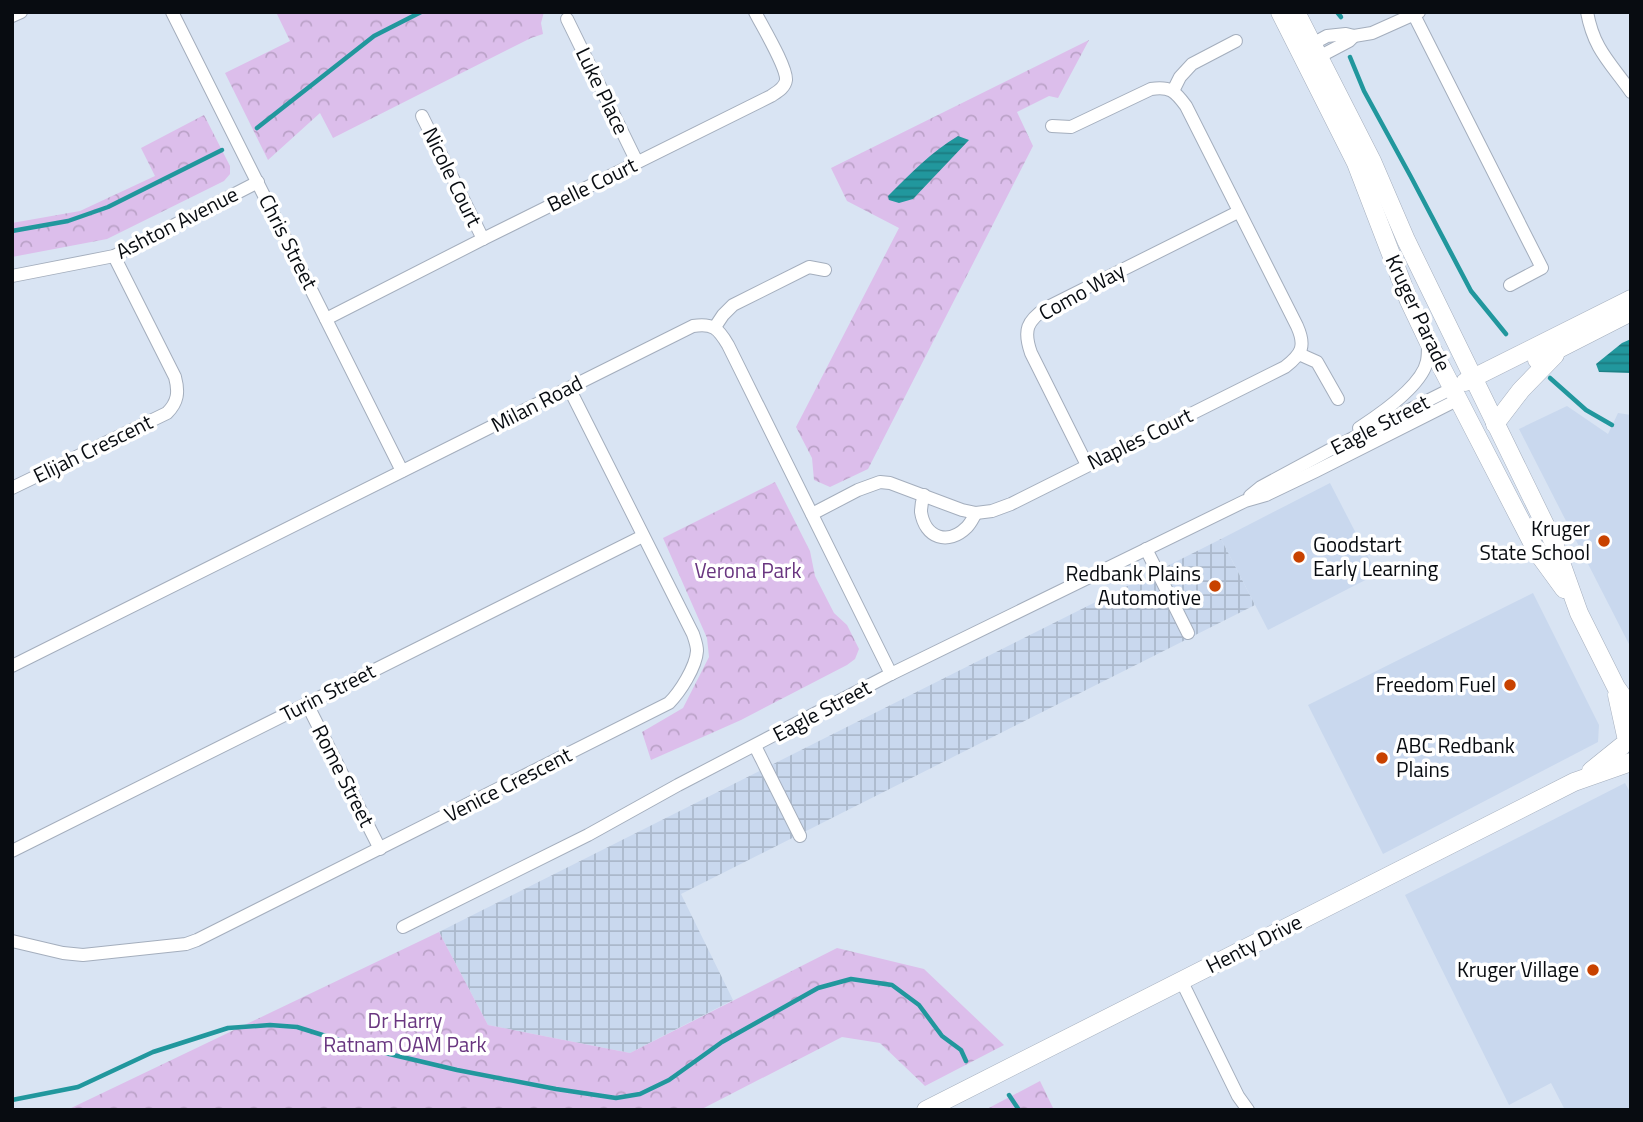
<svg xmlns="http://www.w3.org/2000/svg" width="1643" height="1122" font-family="'Titillium Web',sans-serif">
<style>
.built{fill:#c9d8ee}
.industrial{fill:url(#industrial-grid)}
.park{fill:url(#park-crowns)}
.water{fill:url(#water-rules)}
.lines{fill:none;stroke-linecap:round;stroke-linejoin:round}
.stream{stroke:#21979d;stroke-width:4.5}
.street-casing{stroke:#a4aebd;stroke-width:14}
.secondary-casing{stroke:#a4aebd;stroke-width:19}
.street{stroke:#fff;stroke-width:12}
.secondary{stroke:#fff;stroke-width:18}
.poi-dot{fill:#c84200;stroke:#fff;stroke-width:2.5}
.labels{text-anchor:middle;stroke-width:7;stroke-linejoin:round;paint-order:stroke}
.street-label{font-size:21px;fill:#080c11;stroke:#fff}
.poi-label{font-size:21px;fill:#080c11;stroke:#fff;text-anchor:end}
.park-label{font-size:21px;fill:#693680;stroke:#fff}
</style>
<defs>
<pattern id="industrial-grid" width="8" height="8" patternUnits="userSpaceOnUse" patternTransform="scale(1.75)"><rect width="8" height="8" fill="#c9d8ee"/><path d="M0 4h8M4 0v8" fill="none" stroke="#abb8cb"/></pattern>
<pattern id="park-crowns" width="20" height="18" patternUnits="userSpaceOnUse" patternTransform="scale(1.75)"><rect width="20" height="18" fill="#dcbeeb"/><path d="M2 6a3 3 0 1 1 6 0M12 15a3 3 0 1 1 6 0" fill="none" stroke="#bba2c8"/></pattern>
<pattern id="water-rules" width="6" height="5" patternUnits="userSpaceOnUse" patternTransform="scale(1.75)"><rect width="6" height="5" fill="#21979d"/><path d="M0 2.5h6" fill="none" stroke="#1b7a7f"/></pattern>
</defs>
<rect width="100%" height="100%" fill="#d9e4f3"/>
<g class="built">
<path d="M 1567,406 L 1608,434 L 1618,413 L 1631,415 L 1631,648 L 1519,429 Z"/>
<path d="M 1330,483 L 1377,574 L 1268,630 L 1221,539 Z"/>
<path d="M 1533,593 L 1599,725 L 1598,742 L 1383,854 L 1308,705 Z"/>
<path d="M 1625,783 L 1631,794 L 1631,1110 L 1565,1110 L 1551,1083 L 1509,1105 L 1405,895 Z"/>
</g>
<path class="industrial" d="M 1221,539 L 1255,605 L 681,894 L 733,1000 L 630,1053 L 488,1025 L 439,932 Z"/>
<g class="park">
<path d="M 276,12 L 544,12 L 541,23 L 543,34 L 531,38 L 333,138 L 320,113 L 268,160 L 225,73 L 290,41 Z"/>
<path d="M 1089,40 L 1058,98 L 1049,96 L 1017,112 L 1033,146 L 868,469 L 830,487 L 814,480 L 812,458 L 796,427 L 899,228 L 847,201 L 831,168 Z"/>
<path d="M 204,115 L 230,166 L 230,174 L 224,181 L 107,239 L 12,257 L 12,223 L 80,211 L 155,176 L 141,148 Z"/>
<path d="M 775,482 L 810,551 L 815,576 L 834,613 L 847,625 L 859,649 L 855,659 L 847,665 L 741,720 L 651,760 L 642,732 L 683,708 L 709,657 L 707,638 L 663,538 Z"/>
<path d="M 439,932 L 488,1025 L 630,1053 L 837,948 L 924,969 L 1004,1045 L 925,1086 L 880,1043 L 842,1037 L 700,1110 L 67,1110 Z"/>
<path d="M 1040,1081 L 1054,1110 L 985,1110 Z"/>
</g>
<g class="water">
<path d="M 958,136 L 969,140 L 913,199 L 899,203 L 889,200 L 888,196 C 911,173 931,152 958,136 Z"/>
<path d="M 1631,339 L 1631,373 L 1599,372 L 1596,364 L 1622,343 Z"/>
</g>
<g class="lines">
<g class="stream">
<path d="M 1337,12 L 1341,17"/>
<path d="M 1350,57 L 1364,91 L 1411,177 L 1471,291 L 1506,334"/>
<path d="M 257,128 L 374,36 L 421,12"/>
<path d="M 12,231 L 68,221 L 108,207 L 222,150"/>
<path d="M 1550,378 L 1586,410 L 1612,425"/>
<path d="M 1009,1095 L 1019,1110"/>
<path d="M 12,1100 L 78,1087 L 153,1052 L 228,1028 L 270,1025 L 297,1027 L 364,1048 L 457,1070 L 556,1089 L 616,1098 L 640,1094 L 669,1080 L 722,1042 L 818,988 L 851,979 L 892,985 L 919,1005 L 942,1036 L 961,1050 L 966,1061"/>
</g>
<g class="street-casing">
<g id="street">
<path d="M 172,12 L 402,471"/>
<path d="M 1587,12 C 1594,50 1610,62 1631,92"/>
<path d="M 1414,15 L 1542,268 L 1510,285"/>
<path d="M 12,16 L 21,12"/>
<path d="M 567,19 L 637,162"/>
<path d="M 1305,48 L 1327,36 L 1346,34 L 1354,36 L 1372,33 L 1419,12"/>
<path d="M 1313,60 L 1349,41 L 1354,36"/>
<path d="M 1173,91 L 1180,77 L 1192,64 L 1236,41"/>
<path d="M 422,116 L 483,239"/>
<path d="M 12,276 L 114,256 L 258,182"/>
<path d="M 326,319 L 483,239 L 771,96 C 777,92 785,88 786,80 C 787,67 762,26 755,12"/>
<path d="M 715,327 L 723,315 L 733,305 L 809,267 L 825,270"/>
<path d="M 1299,354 L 1317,362 L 1338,399"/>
<path d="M 1359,428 C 1379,415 1422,386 1427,361 C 1428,356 1428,349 1428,344"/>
<path d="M 1087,465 L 1031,353 C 1023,330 1027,321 1046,308 L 1238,212"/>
<path d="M 12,488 L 167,413 C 178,402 179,392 175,377 L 114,256"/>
<path d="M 924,495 C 922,501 921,506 921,512 C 925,538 948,546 967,527 C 971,523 973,518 976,513"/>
<path d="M 1250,496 L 1261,487 L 1337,446 L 1453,388"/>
<path d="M 812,514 L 858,490 L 880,482 L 890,483 L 962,510 L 976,513 L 992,511 L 1011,504 L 1285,367 C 1302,354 1306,346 1297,326 L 1186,106 C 1175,91 1170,86 1151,89 L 1071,127 L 1052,126"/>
<path d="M 1146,549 L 1188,633"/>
<path d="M 12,666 L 693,326 C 713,323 718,328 728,345 L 891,674"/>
<path d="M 307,704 L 380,849"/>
<path d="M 755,746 L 800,836"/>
<path d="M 12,851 L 643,536"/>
<path d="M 403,927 L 588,835 L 678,785 L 891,674 L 1245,501 L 1266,495 L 1316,471 L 1459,399"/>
<path d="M 12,941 L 63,953 L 83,955 L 186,944 L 197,940 L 669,703 C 680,692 696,667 697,651 C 697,645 695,640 693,634 L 569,388"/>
<path d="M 1181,980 L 1238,1096 L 1248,1110"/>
</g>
</g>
<g class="secondary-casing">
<g id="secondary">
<path d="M 1280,12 L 1356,163 L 1409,301 L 1428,341 L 1537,552 L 1564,589"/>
<path d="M 1296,12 L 1372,161 L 1406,240 L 1554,543 L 1579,613 L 1616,687 L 1631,708"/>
<path d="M 1537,360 L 1631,312"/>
<path d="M 1465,382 L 1631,299"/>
<path d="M 1495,424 L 1521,390 L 1555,355"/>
<path d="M 1617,695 L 1626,736"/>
<path d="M 1591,771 L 1622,746"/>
<path d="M 926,1110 L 1574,782 L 1631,762"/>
</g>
</g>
<use href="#street" class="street"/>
<use href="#secondary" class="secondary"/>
</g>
<g class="poi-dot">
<circle cx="1604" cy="541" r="7"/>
<circle cx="1299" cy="557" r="7"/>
<circle cx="1215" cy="586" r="7"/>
<circle cx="1510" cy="685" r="7"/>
<circle cx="1382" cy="758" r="7"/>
<circle cx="1593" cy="970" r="7"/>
</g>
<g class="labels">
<g class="street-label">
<text transform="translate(602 91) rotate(64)" y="7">Luke Place</text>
<text transform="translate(452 177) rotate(64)" y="7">Nicole Court</text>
<text transform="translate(592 185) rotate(-26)" y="7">Belle Court</text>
<text transform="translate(177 223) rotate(-27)" y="7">Ashton Avenue</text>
<text transform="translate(288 242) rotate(63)" y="7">Chris Street</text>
<text transform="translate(1082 292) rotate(-29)" y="7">Como Way</text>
<text transform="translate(1418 313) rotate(65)" y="7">Kruger Parade</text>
<text transform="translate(537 404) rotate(-27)" y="7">Milan Road</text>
<text transform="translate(1380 425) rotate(-27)" y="7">Eagle Street</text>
<text transform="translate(1140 439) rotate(-26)" y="7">Naples Court</text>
<text transform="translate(93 449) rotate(-26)" y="7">Elijah Crescent</text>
<text transform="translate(328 693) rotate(-27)" y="7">Turin Street</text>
<text transform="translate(822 711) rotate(-28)" y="7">Eagle Street</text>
<text transform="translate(343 776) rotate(63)" y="7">Rome Street</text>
<text transform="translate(508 785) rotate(-27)" y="7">Venice Crescent</text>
<text transform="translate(1254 944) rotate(-27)" y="7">Henty Drive</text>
</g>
<g class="poi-label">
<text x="1590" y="536">Kruger<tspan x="1590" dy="24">State School</tspan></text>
<text x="1313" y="552" text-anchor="start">Goodstart<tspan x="1313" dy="24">Early Learning</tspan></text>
<text x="1201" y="581">Redbank Plains<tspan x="1201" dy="24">Automotive</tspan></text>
<text x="1496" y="692">Freedom Fuel</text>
<text x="1396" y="753" text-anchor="start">ABC Redbank<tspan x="1396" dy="24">Plains</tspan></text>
<text x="1579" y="977">Kruger Village</text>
</g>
<g class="park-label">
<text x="748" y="578">Verona Park</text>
<text x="405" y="1028">Dr Harry<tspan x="405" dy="24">Ratnam OAM Park</tspan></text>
</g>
</g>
<rect width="1643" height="1122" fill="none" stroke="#080c11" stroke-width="28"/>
</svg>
